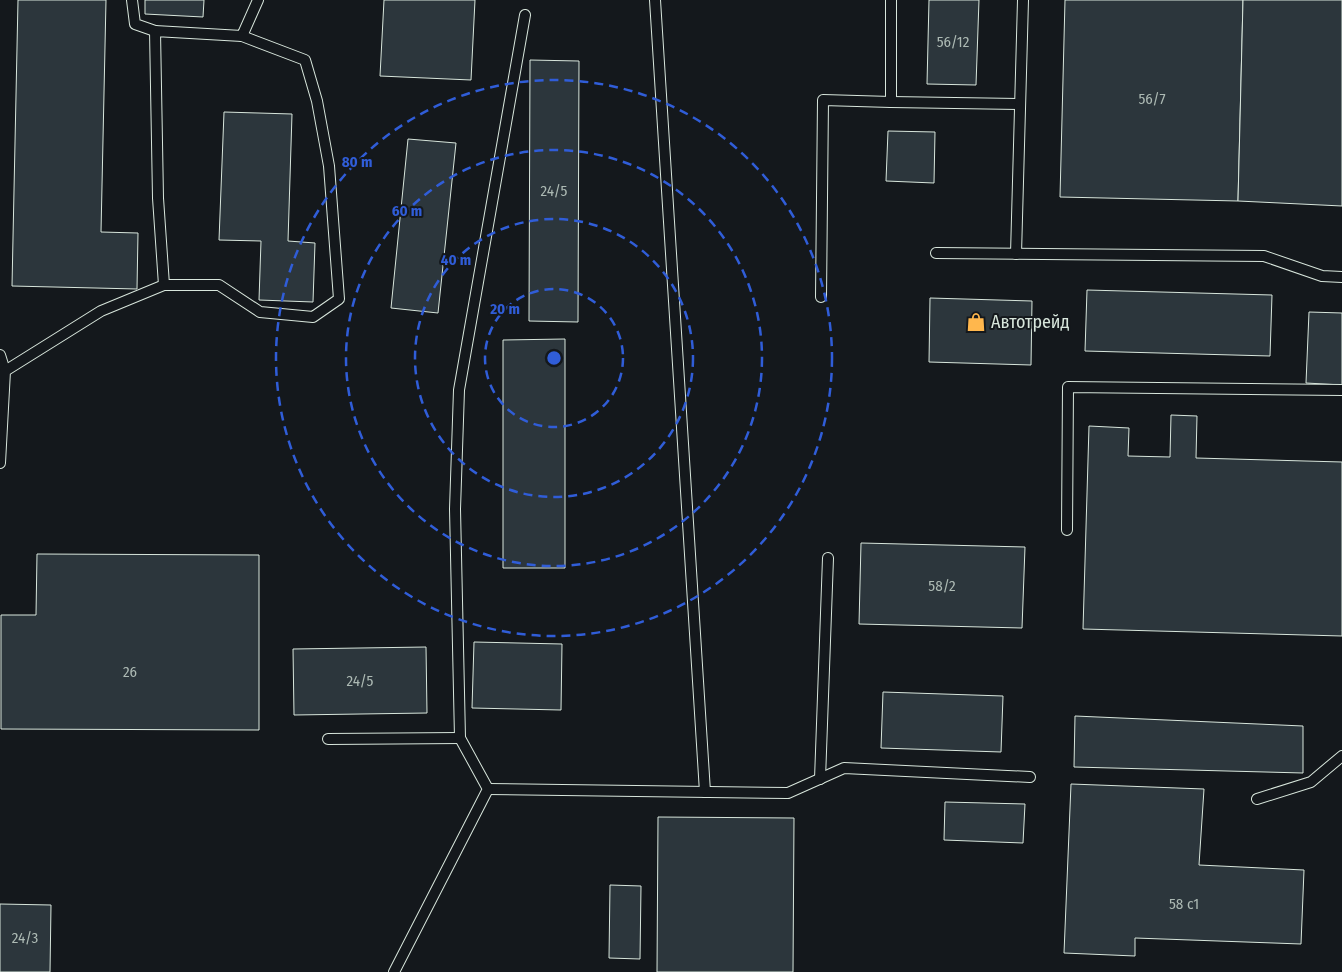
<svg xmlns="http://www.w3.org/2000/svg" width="1342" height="972" font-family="'Fira Sans Condensed',sans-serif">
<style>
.building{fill:#2c363c;stroke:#d8e6dc}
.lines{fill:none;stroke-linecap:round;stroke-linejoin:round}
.service-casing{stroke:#d8e6dc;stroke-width:12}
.service{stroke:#14181c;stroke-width:10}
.ring{fill:none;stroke:#305dd8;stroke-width:2.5;stroke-dasharray:9 6}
.labels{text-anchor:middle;stroke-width:4;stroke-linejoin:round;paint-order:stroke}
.number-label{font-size:15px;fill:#adbab4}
.poi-label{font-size:18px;fill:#d8e6dc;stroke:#14181c;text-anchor:start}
.centre{fill:#305dd8;stroke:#14181c;stroke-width:2.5}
.ring-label{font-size:15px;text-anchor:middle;font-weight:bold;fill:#305dd8;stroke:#14181c;stroke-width:4;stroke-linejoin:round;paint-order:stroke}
</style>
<rect width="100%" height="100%" fill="#14181c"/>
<g class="building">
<path d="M 18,0 L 106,0 L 101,232 L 138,233 L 137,289 L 12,286 Z"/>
<path d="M 145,0 L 204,0 L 203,17 L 145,14 Z"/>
<path d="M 384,0 L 475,0 L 471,80 L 380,76 Z"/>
<path d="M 929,0 L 979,0 L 976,85 L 927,84 Z"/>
<path d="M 1065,0 L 1243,0 L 1238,201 L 1060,197 Z"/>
<path d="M 1243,0 L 1342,0 L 1342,206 L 1238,201 Z"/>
<path d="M 530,60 L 579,61 L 578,322 L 529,321 Z"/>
<path d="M 224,112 L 292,114 L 288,241 L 315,243 L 313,302 L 259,300 L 261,241 L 219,240 Z"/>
<path d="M 888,131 L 935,132 L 934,183 L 886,181 Z"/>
<path d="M 408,139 L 456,143 L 438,313 L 391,308 Z"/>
<path d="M 1087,290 L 1272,295 L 1270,356 L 1085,351 Z"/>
<path d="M 930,298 L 1032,301 L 1031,365 L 929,362 Z"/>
<path d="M 1309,312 L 1342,313 L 1342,385 L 1306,383 Z"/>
<path d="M 565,339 L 565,568 L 503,568 L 503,340 Z"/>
<path d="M 1171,415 L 1197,416 L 1196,458 L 1342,462 L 1342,636 L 1083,629 L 1089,426 L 1129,428 L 1128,456 L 1170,457 Z"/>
<path d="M 861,543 L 1025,547 L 1022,628 L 859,624 Z"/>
<path d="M 37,554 L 259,555 L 259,730 L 1,729 L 1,615 L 36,615 Z"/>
<path d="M 474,642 L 562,644 L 561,710 L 472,708 Z"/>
<path d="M 426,647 L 427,713 L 294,715 L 293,649 Z"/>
<path d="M 883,692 L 1003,696 L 1001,752 L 881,748 Z"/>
<path d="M 1075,716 L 1303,726 L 1303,773 L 1074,767 Z"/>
<path d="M 1071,784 L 1204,789 L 1199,865 L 1304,870 L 1301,944 L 1135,938 L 1135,956 L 1064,953 Z"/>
<path d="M 945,802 L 1025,804 L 1023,843 L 944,840 Z"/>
<path d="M 658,817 L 794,818 L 793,972 L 657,972 Z"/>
<path d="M 610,885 L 641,886 L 640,959 L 609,958 Z"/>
<path d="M 0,904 L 51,905 L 50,972 L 0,972 Z"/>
</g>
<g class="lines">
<g class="service-casing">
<g id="service">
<path d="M 132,0 L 135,24 L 155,31"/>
<path d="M 655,0 L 705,792"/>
<path d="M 891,102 L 1020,104"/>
<path d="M 936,253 L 1264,256 L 1322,276 L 1342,277"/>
<path d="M 1016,254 L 1023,0"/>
<path d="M 164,285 L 158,198 L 155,31 L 242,36 L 258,0"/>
<path d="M 821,297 L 823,100 L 891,102 L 891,0"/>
<path d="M 0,355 L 5,371"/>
<path d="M 0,463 L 5,371 L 101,311 L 164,285 L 219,285 L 260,312 L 313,317 L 339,299 L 329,166 L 317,101 L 305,60 L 242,36"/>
<path d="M 1067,530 L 1068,387 L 1342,390"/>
<path d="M 328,739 L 460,738"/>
<path d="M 820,779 L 828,558"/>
<path d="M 488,789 L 788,793 L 844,768 L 1030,777"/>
<path d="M 1257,799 L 1311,782 L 1342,756"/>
<path d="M 394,972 L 488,789 L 460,738 L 455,509 L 459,390 L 525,15"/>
</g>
</g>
<use href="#service" class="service"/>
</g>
<g class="ring">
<circle cx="554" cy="358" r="69"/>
<circle cx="554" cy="358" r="139"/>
<circle cx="554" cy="358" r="208"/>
<circle cx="554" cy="358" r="278"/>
</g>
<defs>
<g id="shop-bare" transform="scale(1.5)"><path d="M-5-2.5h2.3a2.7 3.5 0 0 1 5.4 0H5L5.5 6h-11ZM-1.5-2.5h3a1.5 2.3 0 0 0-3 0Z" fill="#ffb74d" stroke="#14181c" stroke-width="2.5" paint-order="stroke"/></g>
</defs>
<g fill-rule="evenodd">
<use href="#shop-bare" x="976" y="322"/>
</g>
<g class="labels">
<g class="number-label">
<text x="953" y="47">56/12</text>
<text x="1152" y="104">56/7</text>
<text x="554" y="196">24/5</text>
<text x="942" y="591">58/2</text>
<text x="130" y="677">26</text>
<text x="360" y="686">24/5</text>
<text x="1184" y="909">58 с1</text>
<text x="25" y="943">24/3</text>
</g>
<g class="poi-label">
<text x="991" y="328">Автотрейд</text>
</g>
</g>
<circle cx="554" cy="358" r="8" class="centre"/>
<g class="ring-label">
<text x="357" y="167">80 m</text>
<text x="407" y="216">60 m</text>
<text x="456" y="265">40 m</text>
<text x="505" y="314">20 m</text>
</g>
</svg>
